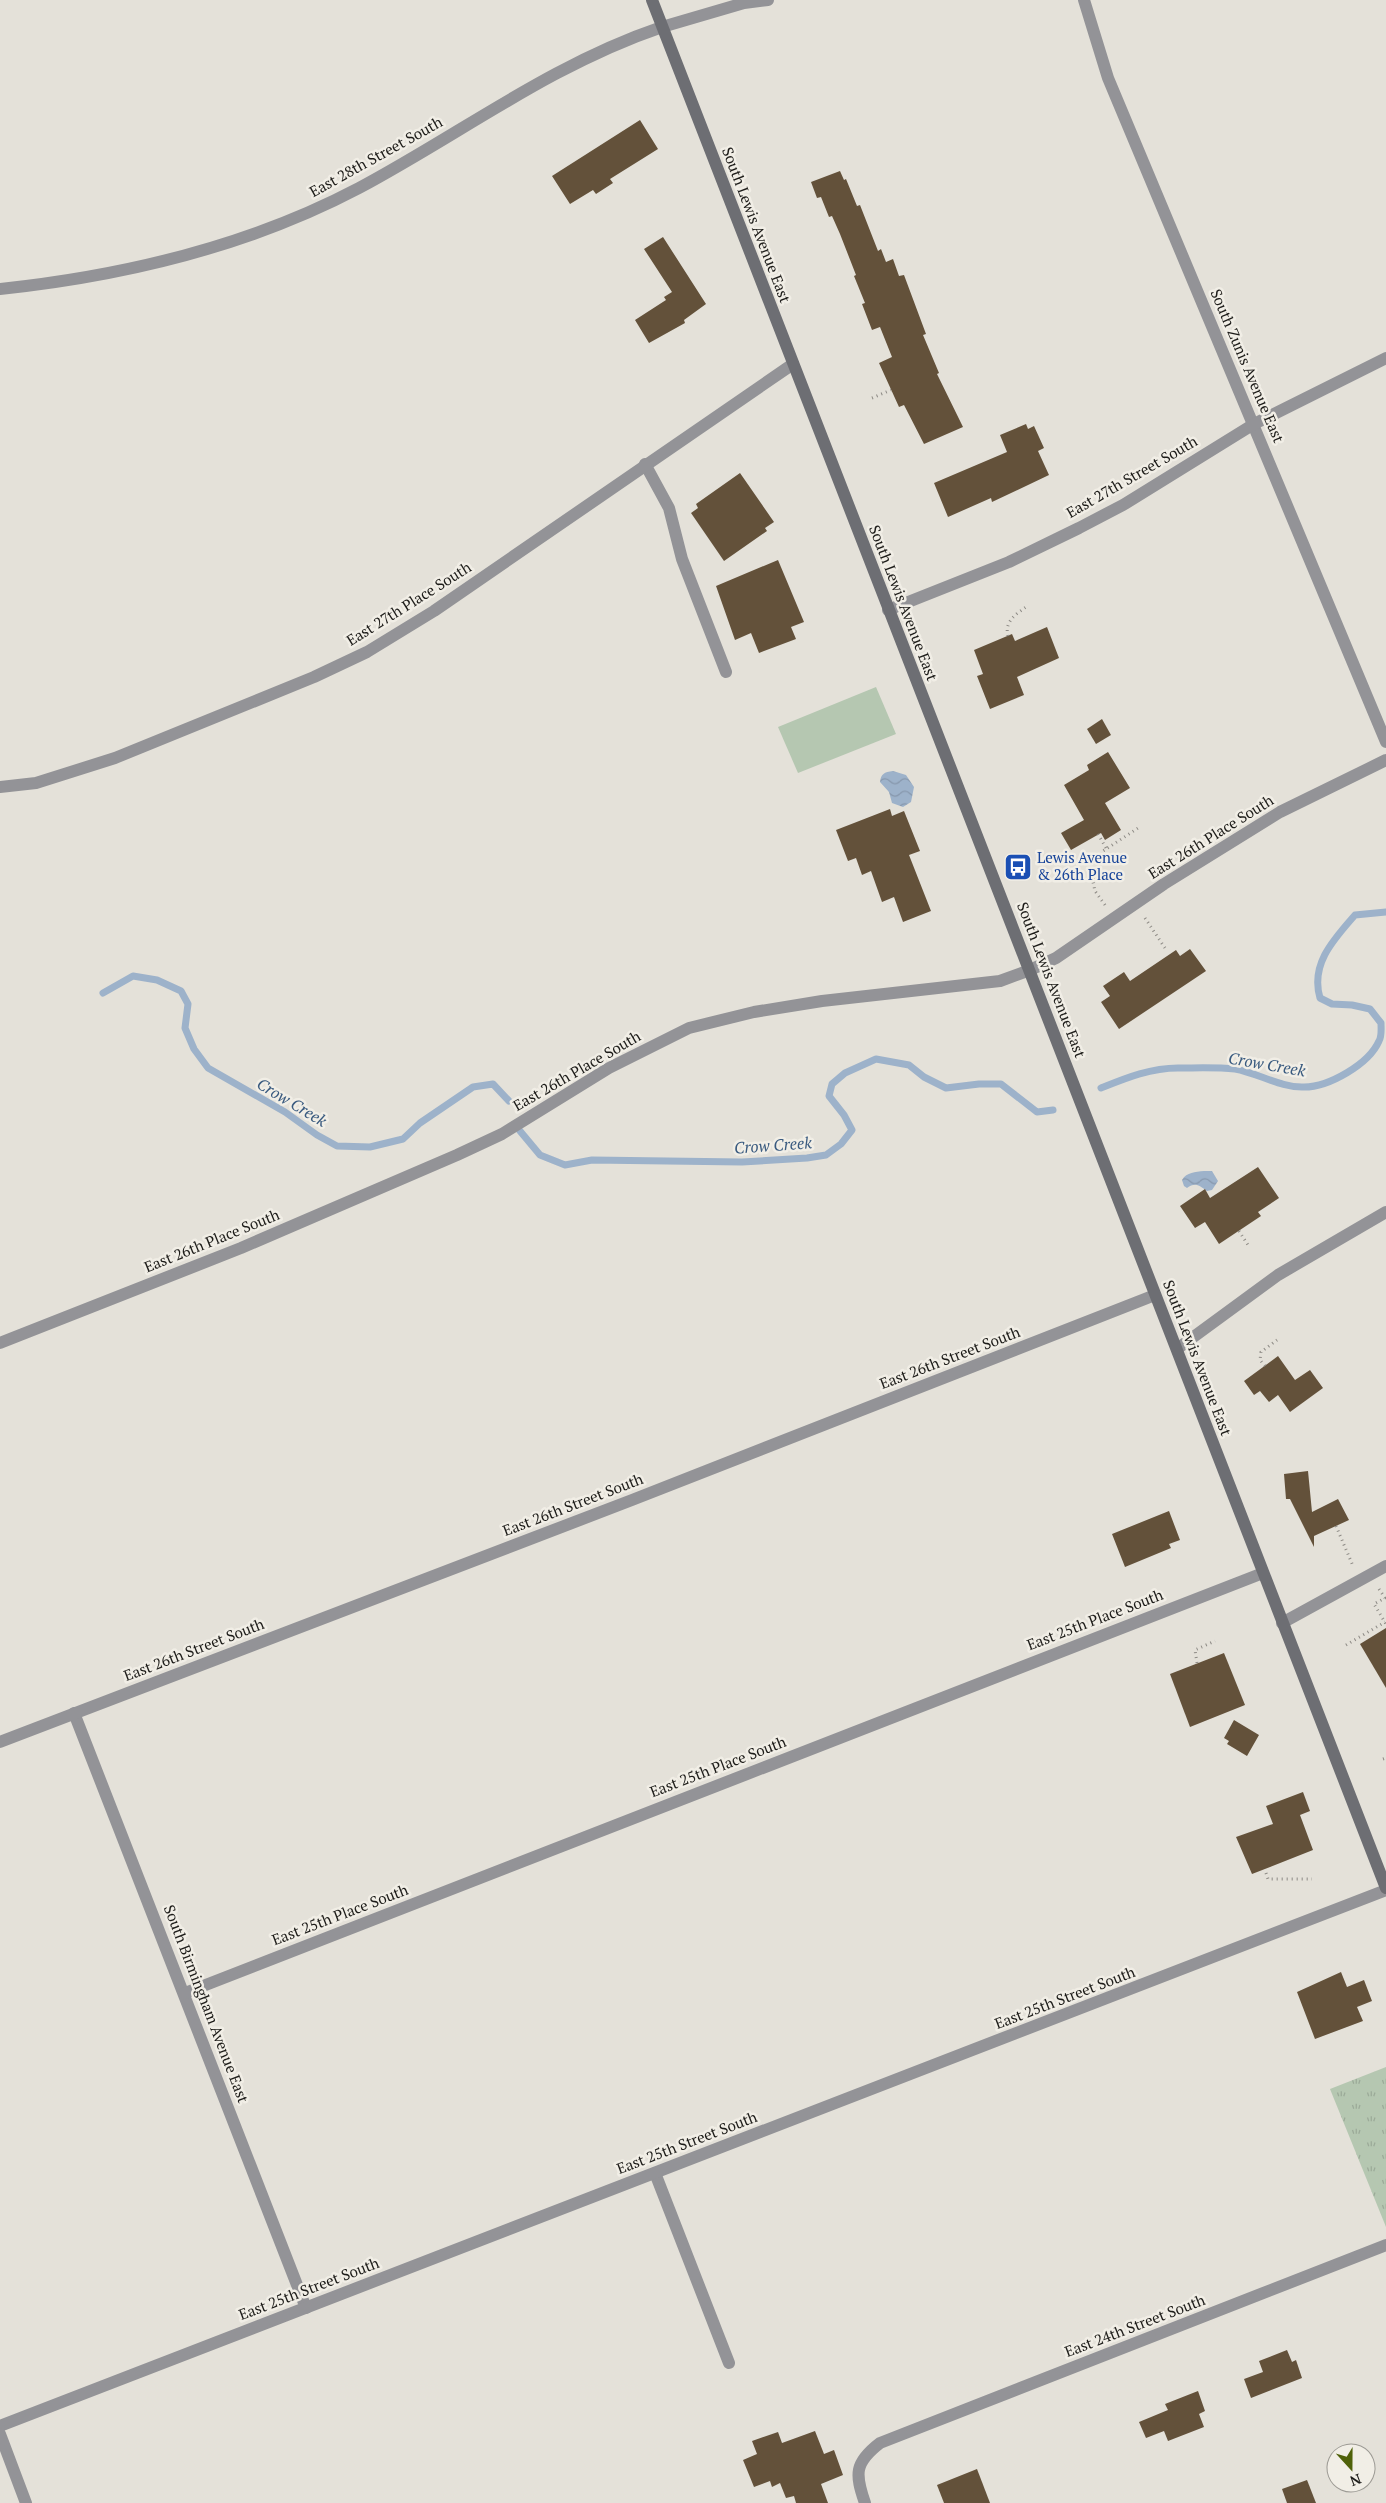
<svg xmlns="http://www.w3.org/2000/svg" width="1386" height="2503" font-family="'PT Serif',serif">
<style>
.grass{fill:url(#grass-tufts)}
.pitch{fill:#b5c7b1}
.water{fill:url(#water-waves)}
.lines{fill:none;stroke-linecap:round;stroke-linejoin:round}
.stream{stroke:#9db2ca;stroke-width:7}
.building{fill:#63513a}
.path{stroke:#8d8a85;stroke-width:3;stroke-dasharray:1 4;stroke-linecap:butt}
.minor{stroke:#939397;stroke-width:12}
.tertiary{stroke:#939397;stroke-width:12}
.secondary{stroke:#6d6e73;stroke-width:12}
.labels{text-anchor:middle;stroke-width:5;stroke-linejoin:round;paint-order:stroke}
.street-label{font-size:15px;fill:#1d1c19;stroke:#f1eee6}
.transit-label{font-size:15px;fill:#164399;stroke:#f1eee6;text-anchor:start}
.water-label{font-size:16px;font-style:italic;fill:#395a7f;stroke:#f1eee6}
</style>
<defs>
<pattern id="grass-tufts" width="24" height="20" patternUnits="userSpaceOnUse" patternTransform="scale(1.25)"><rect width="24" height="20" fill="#b5c7b1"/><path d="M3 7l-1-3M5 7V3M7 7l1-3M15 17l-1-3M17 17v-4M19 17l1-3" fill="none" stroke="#9baa98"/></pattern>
<pattern id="water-waves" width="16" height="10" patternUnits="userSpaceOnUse" patternTransform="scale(1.25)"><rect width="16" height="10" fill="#9db2ca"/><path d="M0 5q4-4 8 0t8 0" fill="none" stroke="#8798ad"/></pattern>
</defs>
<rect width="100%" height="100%" fill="#e4e1d9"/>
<path class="grass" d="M 1386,2067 L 1386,2227 L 1330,2089 Z"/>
<path class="pitch" d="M 876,687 L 896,734 L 798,773 L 778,727 Z"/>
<g class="water">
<path d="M 893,771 L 906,775 L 914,787 L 911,802 L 903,807 L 892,803 L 889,792 L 880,782 C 881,774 884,772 893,771 Z"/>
<path d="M 1204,1171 L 1212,1171 L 1218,1181 L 1212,1190 L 1207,1191 C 1199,1185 1195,1182 1187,1188 L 1184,1186 L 1182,1180 C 1187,1172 1195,1172 1204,1171 Z"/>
</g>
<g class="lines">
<g class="stream">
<path d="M 103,993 L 133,976 L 157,980 L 181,991 L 188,1004 L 185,1028 L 194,1049 L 208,1068 L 285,1112 L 317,1135 L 337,1146 L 370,1147 L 403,1139 L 420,1123 L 473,1087 L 493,1084 L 509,1101"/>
<path d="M 1101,1088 C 1126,1078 1150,1068 1178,1068 C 1196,1068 1216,1067 1235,1069 C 1258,1073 1281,1088 1304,1087 C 1329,1087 1369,1064 1379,1041 C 1382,1036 1381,1029 1381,1023 L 1370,1009 L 1352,1005 L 1332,1004 L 1320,998 C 1310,964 1334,939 1355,915 L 1386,912"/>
<path d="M 520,1131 L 540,1155 L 565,1165 L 592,1160 L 742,1162 L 807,1158 L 826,1155 L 841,1144 L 852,1130 L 844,1115 L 829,1096 L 832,1084 L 845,1073 L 876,1059 L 909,1065 L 924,1077 L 946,1088 L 979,1084 L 1001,1084 L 1037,1112 L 1053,1110"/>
</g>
</g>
<g class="building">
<path d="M 640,120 L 658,149 L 610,179 L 613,183 L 596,194 L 593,190 L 570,204 L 552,176 Z"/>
<path d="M 840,171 L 844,180 L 846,179 L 857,206 L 860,205 L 878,251 L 881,249 L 886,262 L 893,259 L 899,276 L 904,275 L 926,334 L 923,335 L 939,373 L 937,374 L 963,427 L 924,444 L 904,405 L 899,407 L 879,363 L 892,357 L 880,327 L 872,330 L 862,304 L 865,303 L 854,276 L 856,275 L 840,234 L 832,216 L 829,217 L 821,197 L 817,198 L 811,182 Z"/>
<path d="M 663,237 L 706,304 L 684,320 L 685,323 L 649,343 L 635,320 L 666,300 L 664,297 L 672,292 L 644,249 Z"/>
<path d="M 1026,424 L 1028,429 L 1034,426 L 1044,448 L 1038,451 L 1049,475 L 992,502 L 991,498 L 948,517 L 934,483 L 1007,452 L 1000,435 Z"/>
<path d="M 740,473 L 774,522 L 765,528 L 767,531 L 724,561 L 691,513 L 698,508 L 696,504 Z"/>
<path d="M 778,560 L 804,622 L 791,627 L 796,639 L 759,653 L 751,633 L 735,640 L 716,586 Z"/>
<path d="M 1047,627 L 1059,658 L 1017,677 L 1024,695 L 990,709 L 977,676 L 983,674 L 974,650 L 1012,634 L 1015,641 Z"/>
<path d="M 1102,719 L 1111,735 L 1096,744 L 1087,729 Z"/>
<path d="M 1108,752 L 1130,788 L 1105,803 L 1121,830 L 1105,840 L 1101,833 L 1071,850 L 1061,833 L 1084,820 L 1064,785 L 1089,770 L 1087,765 Z"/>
<path d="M 890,809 L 892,816 L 904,811 L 920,851 L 909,855 L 931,911 L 903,922 L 894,897 L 882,902 L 871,871 L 862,875 L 856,858 L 848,861 L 836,830 Z"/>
<path d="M 1190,949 L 1206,971 L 1119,1029 L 1101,1002 L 1110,996 L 1103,986 L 1124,972 L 1130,981 L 1176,950 L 1180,956 Z"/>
<path d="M 1258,1167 L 1279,1198 L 1258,1212 L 1261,1216 L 1219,1244 L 1205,1222 L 1195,1228 L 1180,1206 L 1205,1189 L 1210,1198 Z"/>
<path d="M 1278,1356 L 1295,1380 L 1310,1370 L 1323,1388 L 1290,1412 L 1278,1395 L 1269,1402 L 1260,1391 L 1254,1395 L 1244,1381 Z"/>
<path d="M 1308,1471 L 1312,1512 L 1338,1499 L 1349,1520 L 1314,1536 L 1314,1547 L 1290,1499 L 1286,1499 L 1284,1474 Z"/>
<path d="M 1169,1511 L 1180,1540 L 1169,1544 L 1171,1548 L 1125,1567 L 1112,1534 Z"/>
<path d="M 1386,1628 L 1386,1688 L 1360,1644 Z"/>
<path d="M 1224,1653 L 1245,1705 L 1190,1727 L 1170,1674 Z"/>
<path d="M 1234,1720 L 1259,1735 L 1247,1756 L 1227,1744 L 1229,1741 L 1224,1738 Z"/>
<path d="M 1303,1792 L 1310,1811 L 1300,1815 L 1313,1850 L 1252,1874 L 1236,1837 L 1273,1824 L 1266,1806 Z"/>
<path d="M 1341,1972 L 1347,1987 L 1364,1980 L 1372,2001 L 1357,2007 L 1363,2021 L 1315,2039 L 1297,1992 Z"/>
<path d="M 1287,2350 L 1292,2362 L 1296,2360 L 1302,2378 L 1251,2398 L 1244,2379 L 1263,2372 L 1259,2361 Z"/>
<path d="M 1198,2391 L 1205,2411 L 1199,2414 L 1204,2427 L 1168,2441 L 1164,2431 L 1146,2438 L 1139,2422 L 1168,2410 L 1165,2404 Z"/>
<path d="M 815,2431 L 824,2454 L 834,2450 L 843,2475 L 821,2484 L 828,2503 L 796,2503 L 794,2496 L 786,2498 L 780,2483 L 772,2487 L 770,2481 L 754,2487 L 743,2460 L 757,2454 L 752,2441 L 778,2432 L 782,2443 Z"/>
<path d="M 977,2469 L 990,2503 L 944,2503 L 937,2485 Z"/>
<path d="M 1307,2480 L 1316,2503 L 1287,2503 L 1282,2489 Z"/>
</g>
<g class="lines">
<g class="path">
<path d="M 872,398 L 891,390"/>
<path d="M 1008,636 C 1004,622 1016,614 1026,607"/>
<path d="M 1098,834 L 1106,848"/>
<path d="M 1105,905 L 1095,891 L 1093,882 L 1094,871 L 1103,851 L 1138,828"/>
<path d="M 1145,918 L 1167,951"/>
<path d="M 1239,1231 L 1248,1245"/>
<path d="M 1265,1366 L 1260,1360 L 1261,1352 L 1277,1340"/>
<path d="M 1336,1526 L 1353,1566"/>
<path d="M 1379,1589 L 1385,1598 L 1374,1604 L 1386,1624"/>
<path d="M 1346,1645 L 1385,1622"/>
<path d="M 1197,1663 L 1195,1650 L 1215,1641"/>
<path d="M 1383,1759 L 1386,1758"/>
<path d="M 1266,1873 L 1268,1879 L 1312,1879"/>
</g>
<g class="minor">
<path d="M 1084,0 L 1108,78 L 1386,742"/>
<path d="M 0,289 C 123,276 249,246 359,188 C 462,133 550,65 662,27"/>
<path d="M 645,464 L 669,508 L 682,559 L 726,672"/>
<path d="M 888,610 L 1009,562 L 1079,528 L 1123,505 L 1254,424 L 1386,358"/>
<path d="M 0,787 L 36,783 L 115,758 L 314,677 L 367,652 L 434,611 L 793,364"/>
<path d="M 0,1343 L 241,1248 L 457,1155 L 502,1134 L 609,1068 L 689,1028 L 754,1012 L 822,1001 L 1000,981 L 1030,970 L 1056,958 L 1164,884 L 1280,812 L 1386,760"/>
<path d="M 1177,1349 L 1278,1275 L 1386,1212"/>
<path d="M 1282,1623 L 1386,1566"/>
<path d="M 74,1713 L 306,2308"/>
<path d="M 0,1742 L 632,1500 L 1155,1295"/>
<path d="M 185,1993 L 1263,1573"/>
<path d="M 655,2173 L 729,2363"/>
<path d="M 0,2426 L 1386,1890"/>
<path d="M 0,2434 L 26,2503"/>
<path d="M 865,2503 C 855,2474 854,2463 880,2443 L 1386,2245"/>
</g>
<path class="tertiary" d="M 662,27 L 744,3 L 768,0"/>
<path class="secondary" d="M 652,0 L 1386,1888"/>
</g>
<defs>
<g id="bus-square" transform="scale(1.4375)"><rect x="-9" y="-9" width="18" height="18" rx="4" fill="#1a4fb4" stroke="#f1eee6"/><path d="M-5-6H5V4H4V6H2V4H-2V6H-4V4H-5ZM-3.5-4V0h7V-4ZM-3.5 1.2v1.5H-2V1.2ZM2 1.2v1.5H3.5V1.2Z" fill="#fff"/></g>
</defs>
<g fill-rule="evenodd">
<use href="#bus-square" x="1018" y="867"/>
</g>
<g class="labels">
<g class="street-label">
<text transform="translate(376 157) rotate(-29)" y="5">East 28th Street South</text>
<text transform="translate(756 225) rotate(69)" y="5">South Lewis Avenue East</text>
<text transform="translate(1247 366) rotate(67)" y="5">South Zunis Avenue East</text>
<text transform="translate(1132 477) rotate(-30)" y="5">East 27th Street South</text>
<text transform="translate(903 603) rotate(69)" y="5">South Lewis Avenue East</text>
<text transform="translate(409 604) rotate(-32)" y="5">East 27th Place South</text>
<text transform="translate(1211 837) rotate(-32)" y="5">East 26th Place South</text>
<text transform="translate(1051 980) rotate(69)" y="5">South Lewis Avenue East</text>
<text transform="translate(577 1071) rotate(-30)" y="5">East 26th Place South</text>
<text transform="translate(212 1241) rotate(-22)" y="5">East 26th Place South</text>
<text transform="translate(950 1358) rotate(-21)" y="5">East 26th Street South</text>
<text transform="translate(1197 1358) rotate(69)" y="5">South Lewis Avenue East</text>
<text transform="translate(573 1505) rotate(-21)" y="5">East 26th Street South</text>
<text transform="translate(1095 1620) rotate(-21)" y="5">East 25th Place South</text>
<text transform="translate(194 1650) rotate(-21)" y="5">East 26th Street South</text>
<text transform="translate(718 1767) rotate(-21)" y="5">East 25th Place South</text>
<text transform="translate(340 1915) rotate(-21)" y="5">East 25th Place South</text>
<text transform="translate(1065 1998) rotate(-21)" y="5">East 25th Street South</text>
<text transform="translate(206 2004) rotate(69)" y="5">South Birmingham Avenue East</text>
<text transform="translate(687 2143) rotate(-21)" y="5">East 25th Street South</text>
<text transform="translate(309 2289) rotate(-21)" y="5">East 25th Street South</text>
<text transform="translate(1135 2326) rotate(-21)" y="5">East 24th Street South</text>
</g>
<g class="transit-label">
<text x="1037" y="863">Lewis Avenue<tspan x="1037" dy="17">&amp; 26th Place</tspan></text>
</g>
<g class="water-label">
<text transform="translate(1267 1064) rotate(10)" y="6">Crow Creek</text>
<text transform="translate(292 1102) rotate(31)" y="6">Crow Creek</text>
<text transform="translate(773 1145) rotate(-4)" y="6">Crow Creek</text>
</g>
</g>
<g transform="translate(1351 2468) rotate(159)"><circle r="24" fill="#f1eee6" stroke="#9c9a94"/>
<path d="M0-4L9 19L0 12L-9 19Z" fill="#4f6109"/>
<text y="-8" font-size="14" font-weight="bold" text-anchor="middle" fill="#1d1c19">N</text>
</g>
</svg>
